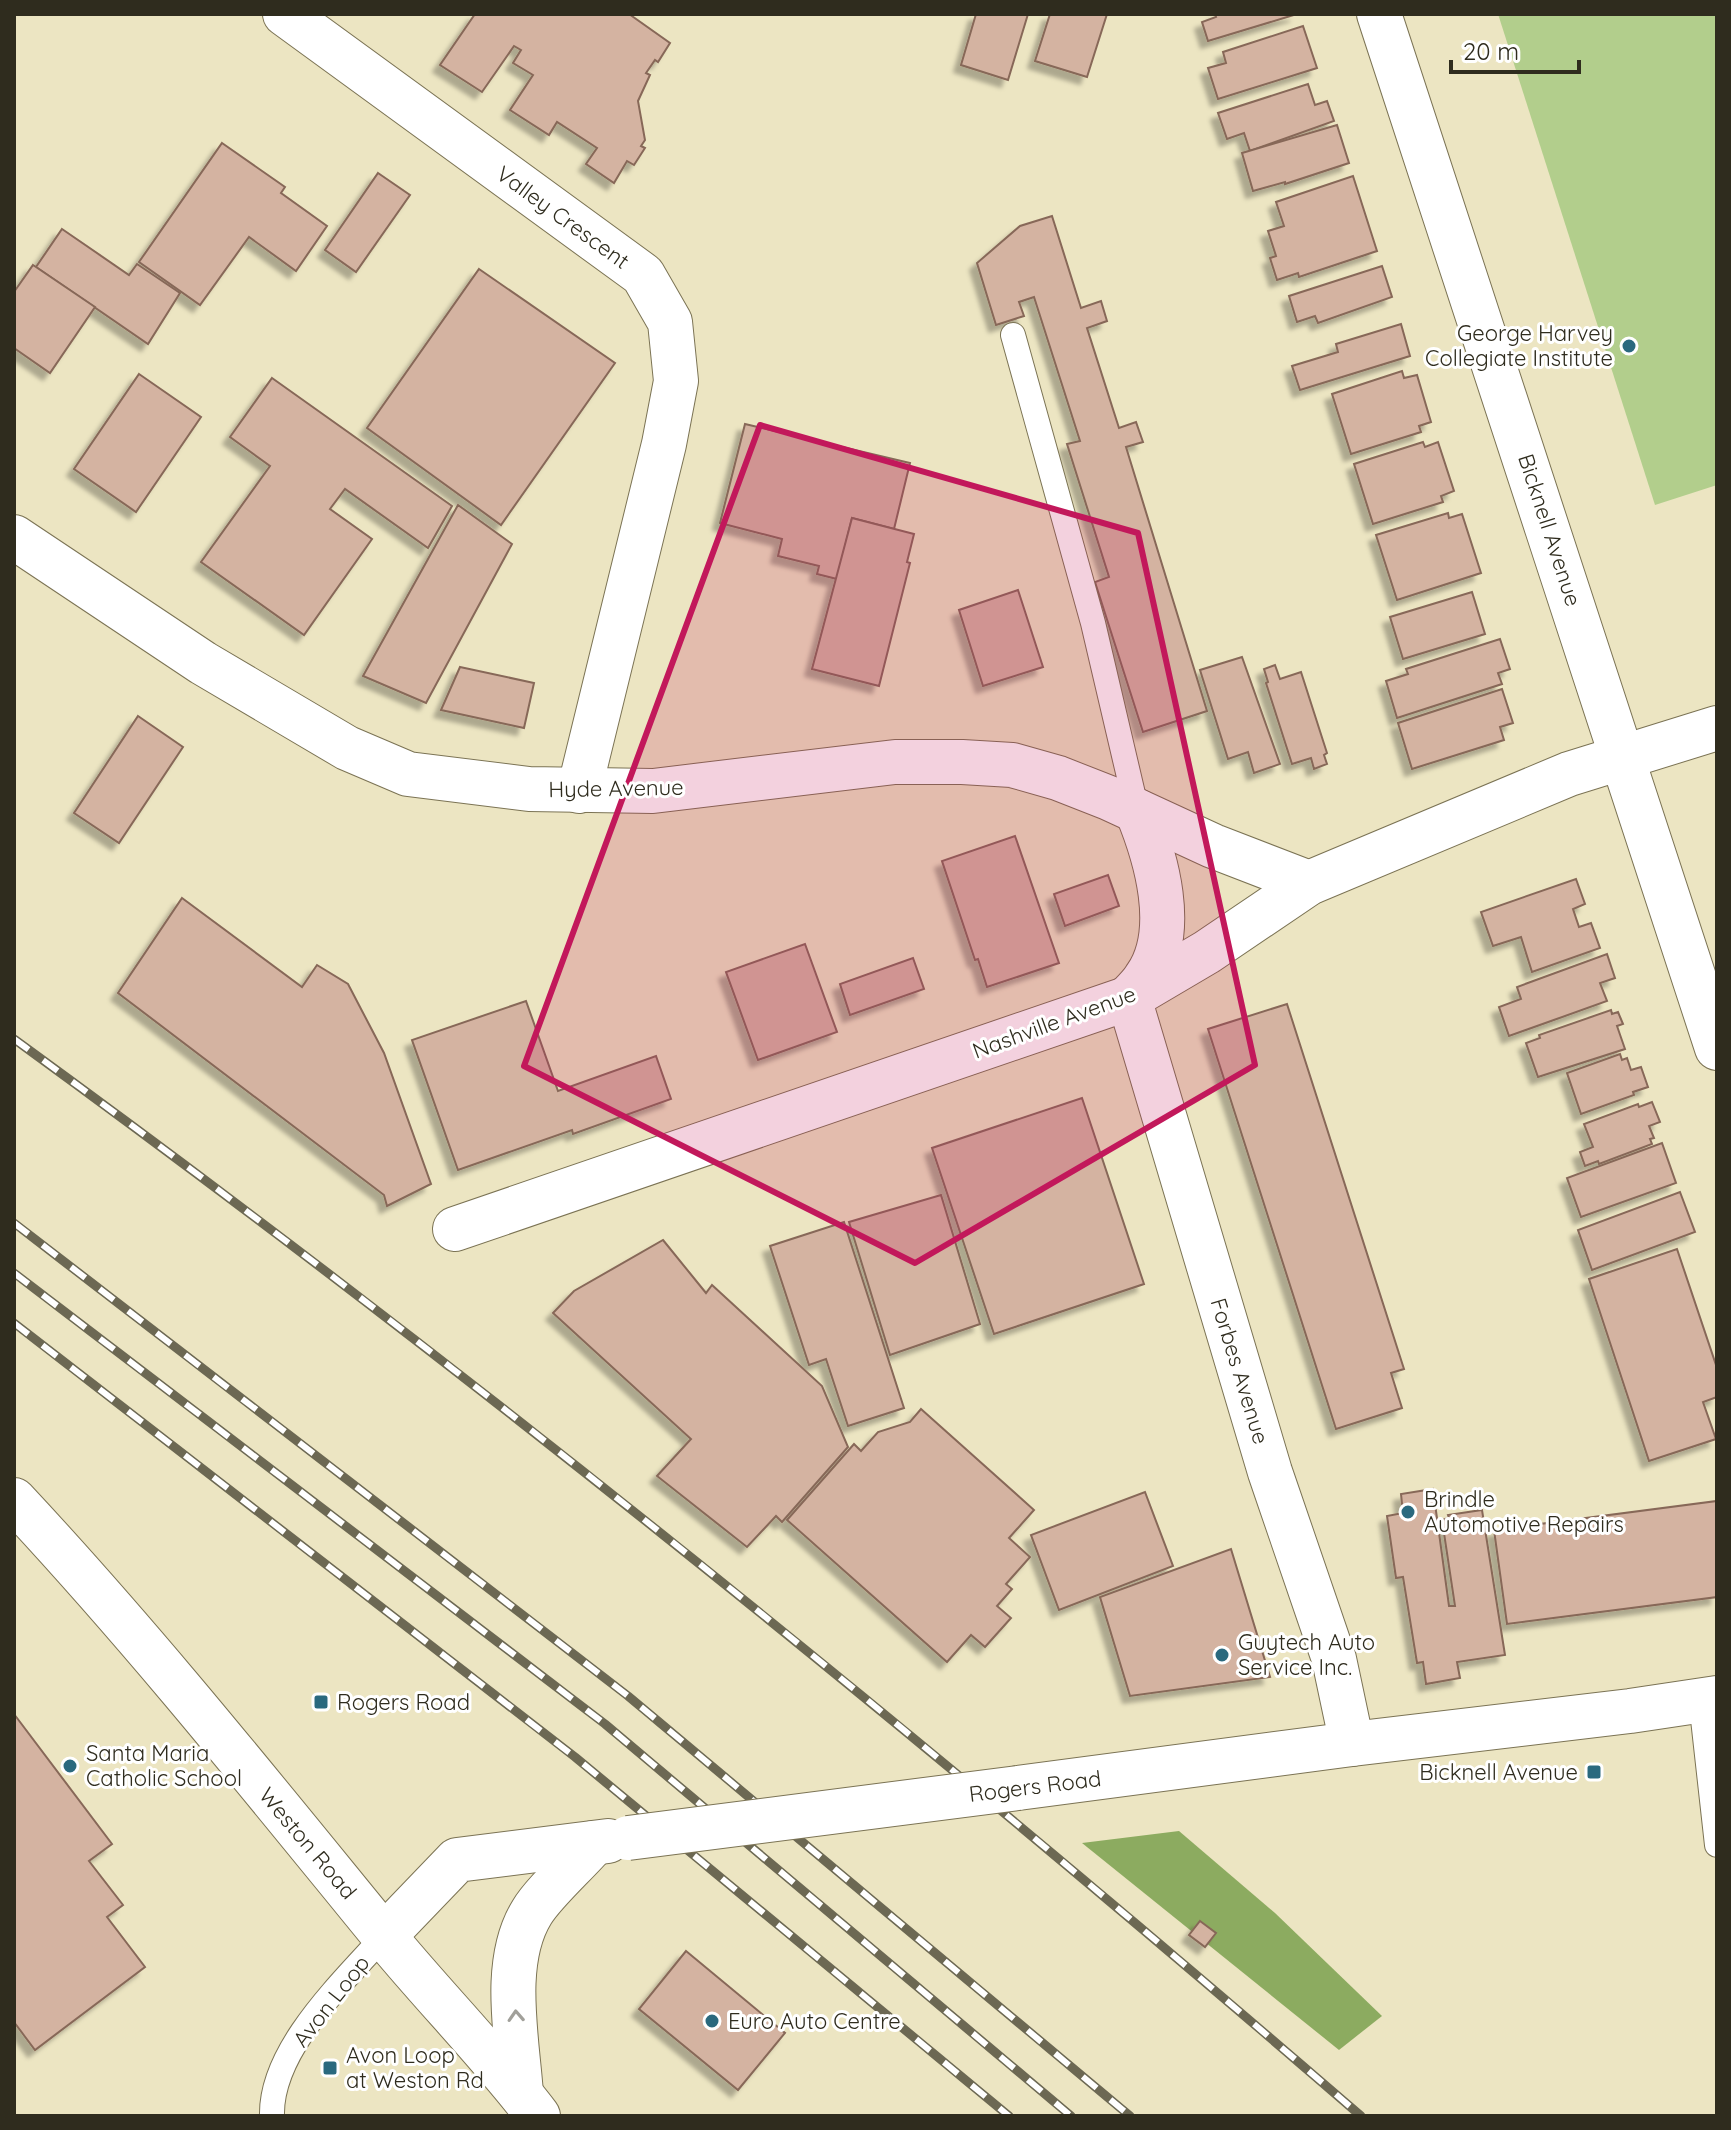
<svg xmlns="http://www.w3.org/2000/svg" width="1731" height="2130" font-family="Quicksand,sans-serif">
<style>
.green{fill:#b2ce8c}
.forest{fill:#8cab60}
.building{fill:#d4b3a1;stroke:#876858;stroke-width:2;filter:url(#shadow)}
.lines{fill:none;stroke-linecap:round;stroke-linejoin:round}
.lane-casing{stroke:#7b7354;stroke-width:26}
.street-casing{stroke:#7b7354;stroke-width:46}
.secondary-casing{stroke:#7b7354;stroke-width:46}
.lane{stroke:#fff;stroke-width:24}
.street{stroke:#fff;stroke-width:44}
.secondary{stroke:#fff;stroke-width:44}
.rail-casing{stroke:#6c6853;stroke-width:9}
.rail{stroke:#fff;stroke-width:6;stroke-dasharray:18;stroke-linecap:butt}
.secondary-bridge-casing{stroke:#7b7354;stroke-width:46;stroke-linecap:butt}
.secondary-bridge{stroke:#fff;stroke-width:44}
.oneway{stroke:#a1a09a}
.marked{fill:#c2185b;fill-opacity:0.2;stroke:#c2185b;stroke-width:6;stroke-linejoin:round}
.poi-dot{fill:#2a697e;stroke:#fff;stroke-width:3}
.labels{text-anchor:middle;stroke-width:6;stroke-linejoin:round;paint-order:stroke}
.street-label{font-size:22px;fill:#2f2c1e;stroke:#fff}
.poi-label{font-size:22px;fill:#2f2c1e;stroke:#fff;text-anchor:start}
</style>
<defs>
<filter id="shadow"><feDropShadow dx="-7" dy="7" stdDeviation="2" flood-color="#0004"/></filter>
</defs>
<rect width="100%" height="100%" fill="#ece5c2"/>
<path class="green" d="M 1498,14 L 1717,14 L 1717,485 L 1655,505 Z"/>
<path class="forest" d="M 1179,1831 L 1275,1913 L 1382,2016 L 1339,2050 L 1082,1843 Z"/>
<g class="building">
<path d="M 475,14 L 629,14 L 670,43 L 658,62 L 655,60 L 646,73 L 650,75 L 638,101 L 645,140 L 641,146 L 645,148 L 634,165 L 627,161 L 614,183 L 586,164 L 597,148 L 557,122 L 549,135 L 510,110 L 533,75 L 513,63 L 521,50 L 514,46 L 482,92 L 440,65 Z"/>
<path d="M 976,14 L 1028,14 L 1008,80 L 961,65 Z"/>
<path d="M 1050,14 L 1107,14 L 1087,77 L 1035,61 Z"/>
<path d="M 1215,14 L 1297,14 L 1208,41 L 1202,22 L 1216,17 Z"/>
<path d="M 1303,26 L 1317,68 L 1218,99 L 1208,68 L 1226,63 L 1223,52 Z"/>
<path d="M 1308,84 L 1315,105 L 1327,101 L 1334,121 L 1250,151 L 1244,133 L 1227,139 L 1218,113 Z"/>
<path d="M 1337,125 L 1349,163 L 1285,184 L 1285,182 L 1253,191 L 1242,153 Z"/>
<path d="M 222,143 L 285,187 L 281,193 L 327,226 L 296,271 L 249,237 L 200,305 L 139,262 Z"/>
<path d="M 378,173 L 410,195 L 356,272 L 325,250 Z"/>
<path d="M 1353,176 L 1377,251 L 1299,277 L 1298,273 L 1277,280 L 1270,258 L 1276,256 L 1268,231 L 1284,226 L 1276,202 Z"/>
<path d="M 1052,216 L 1081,308 L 1101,301 L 1107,321 L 1087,328 L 1119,428 L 1136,422 L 1143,442 L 1126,447 L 1207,711 L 1143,732 L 1095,582 L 1109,577 L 1067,444 L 1080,441 L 1034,297 L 1019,302 L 1024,316 L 996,325 L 977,263 L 1020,226 Z"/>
<path d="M 62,229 L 129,275 L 137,264 L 180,293 L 148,344 L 36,267 Z"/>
<path d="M 33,265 L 95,307 L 50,373 L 14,348 L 14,292 Z"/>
<path d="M 1382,266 L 1392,297 L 1318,323 L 1315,316 L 1297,322 L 1289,296 Z"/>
<path d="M 479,269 L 615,363 L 501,525 L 367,428 Z"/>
<path d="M 1401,324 L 1410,356 L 1300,390 L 1292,366 L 1338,352 L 1336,344 Z"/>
<path d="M 1402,371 L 1404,378 L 1417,375 L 1431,422 L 1419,426 L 1421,432 L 1351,454 L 1332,394 Z"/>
<path d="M 139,374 L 201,417 L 136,512 L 74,469 Z"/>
<path d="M 272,378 L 452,506 L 428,548 L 345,489 L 330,509 L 372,539 L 304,635 L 201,562 L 270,466 L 230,437 Z"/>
<path d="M 745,424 L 910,463 L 894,529 L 852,518 L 837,579 L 817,574 L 819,566 L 778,556 L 782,539 L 720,523 Z"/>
<path d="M 1423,442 L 1425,447 L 1438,442 L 1454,491 L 1441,496 L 1443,502 L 1373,524 L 1354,464 Z"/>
<path d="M 458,505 L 512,544 L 426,703 L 363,676 Z"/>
<path d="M 1448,513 L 1449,518 L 1462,514 L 1481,573 L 1397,600 L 1376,535 Z"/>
<path d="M 852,518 L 914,534 L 907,562 L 910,563 L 879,686 L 812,669 Z"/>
<path d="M 1018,590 L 1043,667 L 983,686 L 959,610 Z"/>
<path d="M 1472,592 L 1485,634 L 1403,659 L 1390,617 Z"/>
<path d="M 1500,639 L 1510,669 L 1498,673 L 1502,684 L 1397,718 L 1386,681 L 1408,674 L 1406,669 Z"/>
<path d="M 1242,657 L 1280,764 L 1254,773 L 1248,752 L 1228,759 L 1200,670 Z"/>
<path d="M 1275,665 L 1280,679 L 1301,672 L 1327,753 L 1324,755 L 1327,764 L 1314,769 L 1311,758 L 1292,764 L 1266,683 L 1268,682 L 1264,669 Z"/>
<path d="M 460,667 L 534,683 L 524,728 L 441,710 Z"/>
<path d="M 1502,689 L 1513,723 L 1500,727 L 1504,740 L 1412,769 L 1398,723 Z"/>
<path d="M 138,716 L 183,747 L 119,843 L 74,813 Z"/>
<path d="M 1015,836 L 1059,963 L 987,987 L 978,959 L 975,960 L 942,861 Z"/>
<path d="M 1108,875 L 1119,906 L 1065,926 L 1054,894 Z"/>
<path d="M 1576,879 L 1585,904 L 1573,909 L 1579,927 L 1591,923 L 1600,948 L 1532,972 L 1521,937 L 1493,946 L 1481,912 Z"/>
<path d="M 182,898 L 302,987 L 317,965 L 348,984 L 384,1053 L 431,1184 L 387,1206 L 384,1195 L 118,993 Z"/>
<path d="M 805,944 L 837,1032 L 758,1060 L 726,972 Z"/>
<path d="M 1607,954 L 1615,978 L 1600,983 L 1607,1001 L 1509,1036 L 1499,1007 L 1521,999 L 1517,987 Z"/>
<path d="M 913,958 L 924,989 L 850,1015 L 840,984 Z"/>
<path d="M 526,1001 L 558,1091 L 656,1056 L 671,1099 L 573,1134 L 572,1130 L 458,1170 L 412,1040 Z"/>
<path d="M 1287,1004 L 1404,1369 L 1391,1373 L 1402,1408 L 1336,1429 L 1208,1029 Z"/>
<path d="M 1611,1010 L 1612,1014 L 1618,1012 L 1623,1024 L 1617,1026 L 1625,1049 L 1538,1077 L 1526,1043 L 1540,1038 L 1539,1035 Z"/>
<path d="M 1620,1054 L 1622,1060 L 1627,1058 L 1631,1070 L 1641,1067 L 1648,1087 L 1633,1092 L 1634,1095 L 1581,1114 L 1567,1073 Z"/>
<path d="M 1082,1098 L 1144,1284 L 994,1334 L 932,1148 Z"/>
<path d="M 1652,1102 L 1660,1122 L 1649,1126 L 1654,1138 L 1650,1139 L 1652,1144 L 1599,1164 L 1598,1161 L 1585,1166 L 1580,1152 L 1593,1147 L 1584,1124 L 1638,1104 L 1639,1107 Z"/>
<path d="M 1662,1143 L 1676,1183 L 1581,1217 L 1567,1178 Z"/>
<path d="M 1680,1192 L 1695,1232 L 1592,1270 L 1578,1230 Z"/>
<path d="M 941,1195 L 980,1324 L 890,1355 L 849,1222 Z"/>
<path d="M 844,1222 L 904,1408 L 848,1426 L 826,1359 L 809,1365 L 770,1246 Z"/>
<path d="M 663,1240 L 706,1293 L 712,1285 L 822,1386 L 848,1447 L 782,1522 L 776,1516 L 747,1547 L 657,1476 L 691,1439 L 553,1313 L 574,1291 Z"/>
<path d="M 1677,1249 L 1717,1368 L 1717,1397 L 1703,1402 L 1716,1439 L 1649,1461 L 1589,1279 Z"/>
<path d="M 921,1409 L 1034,1510 L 1009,1538 L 1030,1557 L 1006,1584 L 1012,1589 L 997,1606 L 1011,1618 L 985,1647 L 971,1635 L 947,1662 L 787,1520 L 854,1444 L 861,1451 L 878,1432 L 910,1422 Z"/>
<path d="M 1433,1489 L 1449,1606 L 1455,1606 L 1442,1520 L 1449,1518 L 1448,1515 L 1482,1510 L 1505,1655 L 1457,1662 L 1460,1678 L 1426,1684 L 1423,1662 L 1417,1663 L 1403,1577 L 1396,1578 L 1387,1516 L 1403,1513 L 1401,1494 Z"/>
<path d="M 1145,1492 L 1173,1566 L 1059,1610 L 1031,1535 Z"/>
<path d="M 1717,1501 L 1717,1597 L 1507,1624 L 1494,1530 Z"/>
<path d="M 1231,1549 L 1270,1677 L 1130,1696 L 1100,1597 Z"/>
<path d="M 14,1714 L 112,1844 L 89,1861 L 123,1905 L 107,1917 L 145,1967 L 35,2050 L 14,2022 Z"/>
<path d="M 1200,1921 L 1216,1933 L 1205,1947 L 1189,1935 Z"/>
<path d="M 686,1951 L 785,2033 L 738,2090 L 639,2009 Z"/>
</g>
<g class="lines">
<g class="lane-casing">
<g id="lane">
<path d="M 1013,335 L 1093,623 L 1137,811"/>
<path d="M 1701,1701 L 1717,1845"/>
<path d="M 272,2116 C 270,2050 343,1982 384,1936"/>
</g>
</g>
<g class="street-casing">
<g id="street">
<path d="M 285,14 L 643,275 L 670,322 L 676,381 L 664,444 L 579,791"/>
<path d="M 1379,14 L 1717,1048"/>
<path d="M 14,537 L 203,663 L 347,748 L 408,774 L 529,789 L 653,791 L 895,762 L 962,762 L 1012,765 L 1058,778 L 1109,798 L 1213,846 L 1309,883"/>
<path d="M 1130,996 C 1136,990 1142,984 1146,977 C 1178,931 1156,857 1137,811"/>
<path d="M 1129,998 L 1270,1472 L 1334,1659 L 1352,1744"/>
<path d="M 455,1229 L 1129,998 L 1207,952 L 1309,883 L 1569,774 L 1717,728"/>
</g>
</g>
<g class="secondary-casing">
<g id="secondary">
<path d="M 14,1500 C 144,1639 263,1788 384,1936 C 434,1997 490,2053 538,2116"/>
<path d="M 1018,1788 L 1352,1744 L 1630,1711 L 1717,1698"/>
<path d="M 384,1936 L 457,1860 L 608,1841"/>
<path d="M 521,2094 C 517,2037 501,1962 532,1912 C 544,1892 578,1862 594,1843"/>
</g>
</g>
<use href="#lane" class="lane"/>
<use href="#street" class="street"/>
<use href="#secondary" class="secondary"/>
<g class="rail-casing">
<g id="rail">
<path d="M 14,1039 C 479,1377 926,1740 1361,2116"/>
<path d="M 14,1223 L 628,1696 L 1130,2116"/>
<path d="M 14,1273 L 605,1724 L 1071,2116"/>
<path d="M 14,1323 L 575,1757 L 1009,2116"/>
</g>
</g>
<use href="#rail" class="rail"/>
<g class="secondary-bridge-casing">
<path id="secondary-bridge" d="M 628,1838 L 1018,1788"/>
</g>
<use href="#secondary-bridge" class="secondary-bridge"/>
</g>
<defs><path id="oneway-chevron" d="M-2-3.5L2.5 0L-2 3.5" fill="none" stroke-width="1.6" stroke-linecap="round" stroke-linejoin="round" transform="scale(2)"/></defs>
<use class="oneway" href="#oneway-chevron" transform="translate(516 2016) rotate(-93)"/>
<path class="marked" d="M 760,425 L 1138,533 L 1255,1065 L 915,1263 L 524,1066 Z"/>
<g class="poi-dot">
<circle cx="1629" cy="346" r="8"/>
<circle cx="1408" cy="1512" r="8"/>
<circle cx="1222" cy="1655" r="8"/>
<rect x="313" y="1694" width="16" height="16" rx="4"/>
<circle cx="70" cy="1766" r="8"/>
<rect x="1586" y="1764" width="16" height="16" rx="4"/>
<circle cx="712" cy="2021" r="8"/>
<rect x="322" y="2060" width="16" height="16" rx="4"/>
</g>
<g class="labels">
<g class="street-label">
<text transform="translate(563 217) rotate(36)" y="8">Valley Crescent</text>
<text transform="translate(1550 530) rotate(72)" y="8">Bicknell Avenue</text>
<text transform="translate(616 788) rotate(-1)" y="8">Hyde Avenue</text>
<text transform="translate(1054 1022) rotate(-20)" y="8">Nashville Avenue</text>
<text transform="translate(1240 1371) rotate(73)" y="8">Forbes Avenue</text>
<text transform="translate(1035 1786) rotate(-7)" y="8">Rogers Road</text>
<text transform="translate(308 1843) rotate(50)" y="8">Weston Road</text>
<text transform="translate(331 2001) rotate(-52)" y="8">Avon Loop</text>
</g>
<g class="poi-label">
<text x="1613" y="341" text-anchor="end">George Harvey<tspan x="1613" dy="25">Collegiate Institute</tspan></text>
<text x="1424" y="1507">Brindle<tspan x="1424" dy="25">Automotive Repairs</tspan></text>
<text x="1238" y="1650">Guytech Auto<tspan x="1238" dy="25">Service Inc.</tspan></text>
<text x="337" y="1710">Rogers Road</text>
<text x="86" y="1761">Santa Maria<tspan x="86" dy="25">Catholic School</tspan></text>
<text x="1578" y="1780" text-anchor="end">Bicknell Avenue</text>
<text x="728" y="2029">Euro Auto Centre</text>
<text x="346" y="2063">Avon Loop<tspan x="346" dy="25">at Weston Rd</tspan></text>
</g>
</g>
<rect width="1731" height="2130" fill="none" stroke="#2f2c1e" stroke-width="32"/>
<path d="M1451 60v12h128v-12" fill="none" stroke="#2f2c1e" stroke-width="4"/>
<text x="1463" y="60" font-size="24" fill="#2f2c1e" stroke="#ffffff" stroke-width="6" paint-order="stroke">20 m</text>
</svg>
